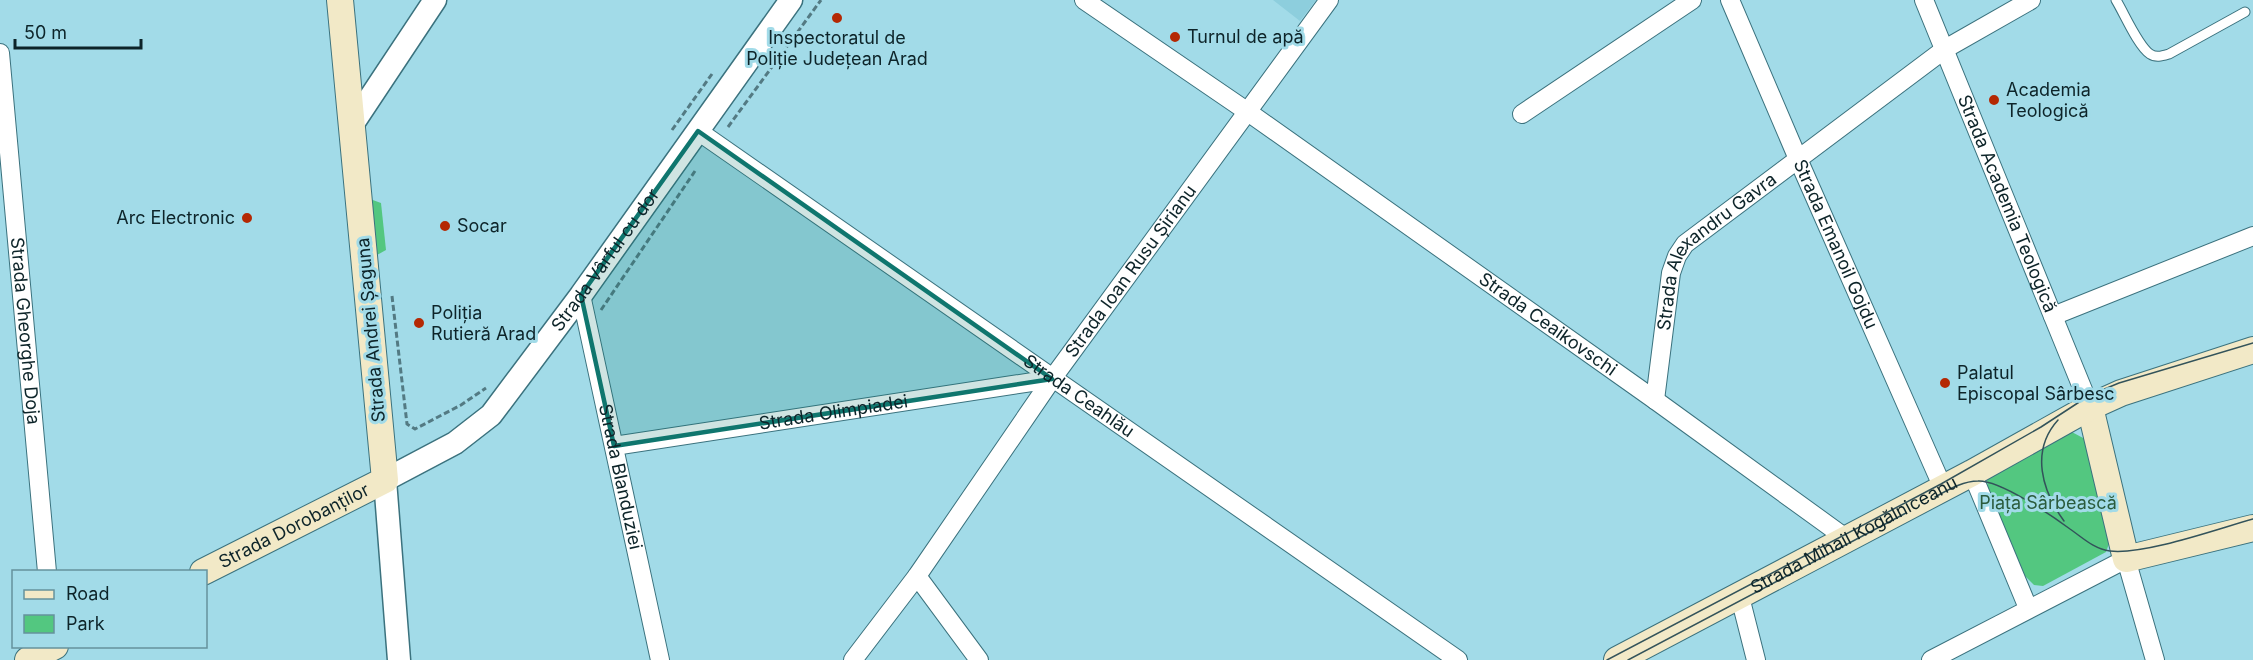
<svg xmlns="http://www.w3.org/2000/svg" width="2253" height="660" font-family="Inter,sans-serif">
<style>
.built{fill:#8dcedd}
.green{fill:#53c780}
.lines{fill:none;stroke-linecap:round;stroke-linejoin:round}
.service-casing{stroke:#3b727e;stroke-width:11}
.minor-casing{stroke:#3b727e;stroke-width:20}
.tertiary-casing{stroke:#3b727e;stroke-width:25}
.secondary-casing{stroke:#3b727e;stroke-width:28}
.path{stroke:#537a83;stroke-width:3;stroke-dasharray:6 3;stroke-linecap:butt}
.service{stroke:#fff;stroke-width:9}
.minor{stroke:#fff;stroke-width:18}
.tertiary{stroke:#fff;stroke-width:22}
.secondary{stroke:#f2e9c7;stroke-width:26}
.tram{stroke:#33535a;stroke-width:1.5}
.marked{fill:#0f766e;fill-opacity:0.2;stroke:#0f766e;stroke-width:4.5;stroke-linejoin:round}
.poi-dot{fill:#b42803;stroke:#a2dbe8;stroke-width:2}
.labels{text-anchor:middle;stroke-width:6;stroke-linejoin:round;paint-order:stroke}
.poi-label{font-size:18px;fill:#0d2429;stroke:#a2dbe8;text-anchor:start}
.street-label{font-size:18px;fill:#0d2429;stroke:#a2dbe8}
.park-label{font-size:18px;fill:#2b5b3c;stroke:#a2dbe8}
</style>
<rect width="100%" height="100%" fill="#a2dbe8"/>
<path class="built" d="M 1273,0 L 1316,0 L 1300,21 Z"/>
<g class="green">
<path d="M 370,199 L 381,203 L 386,250 L 377,255 Z"/>
<path d="M 2068,430 L 2085,439 L 2111,538 L 2106,552 L 2043,586 L 2034,585 L 2025,576 L 1988,494 L 1987,478 Z"/>
</g>
<g class="lines">
<g class="service-casing">
<path id="service" d="M 2116,0 C 2124,13 2138,46 2150,54 C 2156,58 2162,56 2169,54 L 2245,12"/>
</g>
<g class="minor-casing">
<g id="minor">
<path id="s1" d="M 1084,0 L 1248,112 L 1655,400 L 1847,539"/>
<path id="s2" d="M 1730,0 L 1798,159 L 1943,488"/>
<path id="s3" d="M 1924,0 L 2090,407"/>
<path id="s4" d="M 0,53 L 47,572"/>
<path d="M 1522,114 L 1692,0"/>
<path id="s5" d="M 698,131 L 1458,660"/>
<path id="s6" d="M 581,295 L 660,660"/>
<path d="M 2053,316 L 2253,236"/>
<path id="s7" d="M 1655,400 L 1671,273 L 1677,256 L 1685,244 L 1945,49 L 2031,0"/>
<path id="s8" d="M 614,446 L 1052,379"/>
<path d="M 1972,473 L 2028,608"/>
<path d="M 917,576 L 979,660"/>
<path d="M 1740,597 L 1756,660"/>
<path id="s9" d="M 853,660 L 917,576 L 1052,379 L 1329,0"/>
<path d="M 1931,660 L 2126,559 L 2155,660"/>
</g>
</g>
<g class="tertiary-casing">
<g id="tertiary">
<path d="M 352,125 L 435,0"/>
<path id="s10" d="M 399,660 L 385,480 L 455,443 L 491,415 L 581,295 L 791,0"/>
</g>
</g>
<g class="secondary-casing">
<g id="secondary">
<path d="M 2090,407 L 2126,559 L 2253,528"/>
<path id="s11" d="M 203,572 L 385,480 L 340,0"/>
<path d="M 28,660 L 55,646"/>
<path id="s12" d="M 1617,660 L 1972,473 L 2090,407 L 2121,393 L 2253,350"/>
</g>
</g>
<g class="path">
<path d="M 728,127 L 821,0"/>
<path d="M 672,130 L 712,74"/>
<path d="M 392,296 L 407,424 L 415,429 L 461,405 L 486,388"/>
<path d="M 601,310 L 695,171"/>
</g>
<use href="#service" class="service"/>
<use href="#minor" class="minor"/>
<use href="#tertiary" class="tertiary"/>
<use href="#secondary" class="secondary"/>
<g class="tram">
<path d="M 2058,420 C 2030,451 2042,491 2064,521"/>
<path d="M 1935,497 C 1948,490 1963,481 1978,481 C 2000,480 2051,515 2070,529 C 2083,538 2094,549 2110,551 C 2145,555 2217,529 2253,519"/>
<path d="M 1607,660 L 1941,484 L 2041,427 L 2090,395 L 2119,383 L 2253,343"/>
<path d="M 1628,660 L 1906,513"/>
</g>
</g>
<path class="marked" d="M 698,131 L 1052,379 L 614,446 L 581,295 Z"/>
<g class="poi-dot">
<circle cx="837" cy="18" r="6"/>
<circle cx="1175" cy="37" r="6"/>
<circle cx="1994" cy="100" r="6"/>
<circle cx="247" cy="218" r="6"/>
<circle cx="445" cy="226" r="6"/>
<circle cx="419" cy="323" r="6"/>
<circle cx="1945" cy="383" r="6"/>
</g>
<g class="labels">
<g class="poi-label">
<text x="1187" y="43">Turnul de apă</text>
<text x="837" y="44" text-anchor="middle">Inspectoratul de<tspan x="837" dy="21">Poliție Județean Arad</tspan></text>
<text x="2006" y="96">Academia<tspan x="2006" dy="21">Teologică</tspan></text>
<text x="235" y="224" text-anchor="end">Arc Electronic</text>
<text x="457" y="232">Socar</text>
<text x="431" y="319">Poliția<tspan x="431" dy="21">Rutieră Arad</tspan></text>
<text x="1957" y="379">Palatul<tspan x="1957" dy="21">Episcopal Sârbesc</tspan></text>
</g>
<g class="street-label">
<text dy="6" stroke="none"><textPath href="#s3" startOffset="220">Strada Academia Teologică</textPath></text>
<text dy="6" stroke="none"><textPath href="#s2" startOffset="266">Strada Emanoil Gojdu</textPath></text>
<text dy="6" stroke="none"><textPath href="#s7" startOffset="171">Strada Alexandru Gavra</textPath></text>
<text dy="6" stroke="none"><textPath href="#s10" startOffset="498">Strada Vârful cu dor</textPath></text>
<text dy="6" stroke="none"><textPath href="#s9" startOffset="478">Strada Ioan Rusu Șirianu</textPath></text>
<text dy="6" stroke="none"><textPath href="#s1" startOffset="566">Strada Ceaikovschi</textPath></text>
<text dy="6" stroke="none"><textPath href="#s4" startOffset="279">Strada Gheorghe Doja</textPath></text>
<text transform="translate(371 330) rotate(-95)" y="6">Strada Andrei Șaguna</text>
<text dy="6" stroke="none"><textPath href="#s5" startOffset="464">Strada Ceahlău</textPath></text>
<text dy="6" stroke="none"><textPath href="#s8" startOffset="222">Strada Olimpiadei</textPath></text>
<text dy="6" stroke="none"><textPath href="#s6" startOffset="186">Strada Blanduziei</textPath></text>
<text dy="6" stroke="none"><textPath href="#s11" startOffset="102">Strada Dorobanților</textPath></text>
<text dy="6" stroke="none"><textPath href="#s12" startOffset="268">Strada Mihail Kogălniceanu</textPath></text>
</g>
<g class="park-label">
<text x="2048" y="509">Piața Sârbească</text>
</g>
</g>
<rect x="12" y="570" width="195" height="78" fill="#a2dbe8" stroke="#66929c" stroke-width="1.5"/>
<rect x="24" y="590" width="30" height="9" fill="#f2e9c7" stroke="#66929c" stroke-width="1.5"/>
<text x="66" y="600" font-size="18" fill="#0d2429">Road</text>
<rect x="24" y="615" width="30" height="18" fill="#53c780" stroke="#66929c" stroke-width="1.5"/>
<text x="66" y="630" font-size="18" fill="#0d2429">Park</text>
<path d="M15 39v9h126v-9" fill="none" stroke="#0d2429" stroke-width="3"/>
<text x="24" y="39" font-size="18" fill="#0d2429" stroke="#a2dbe8" stroke-width="4.5" paint-order="stroke">50 m</text>
</svg>
